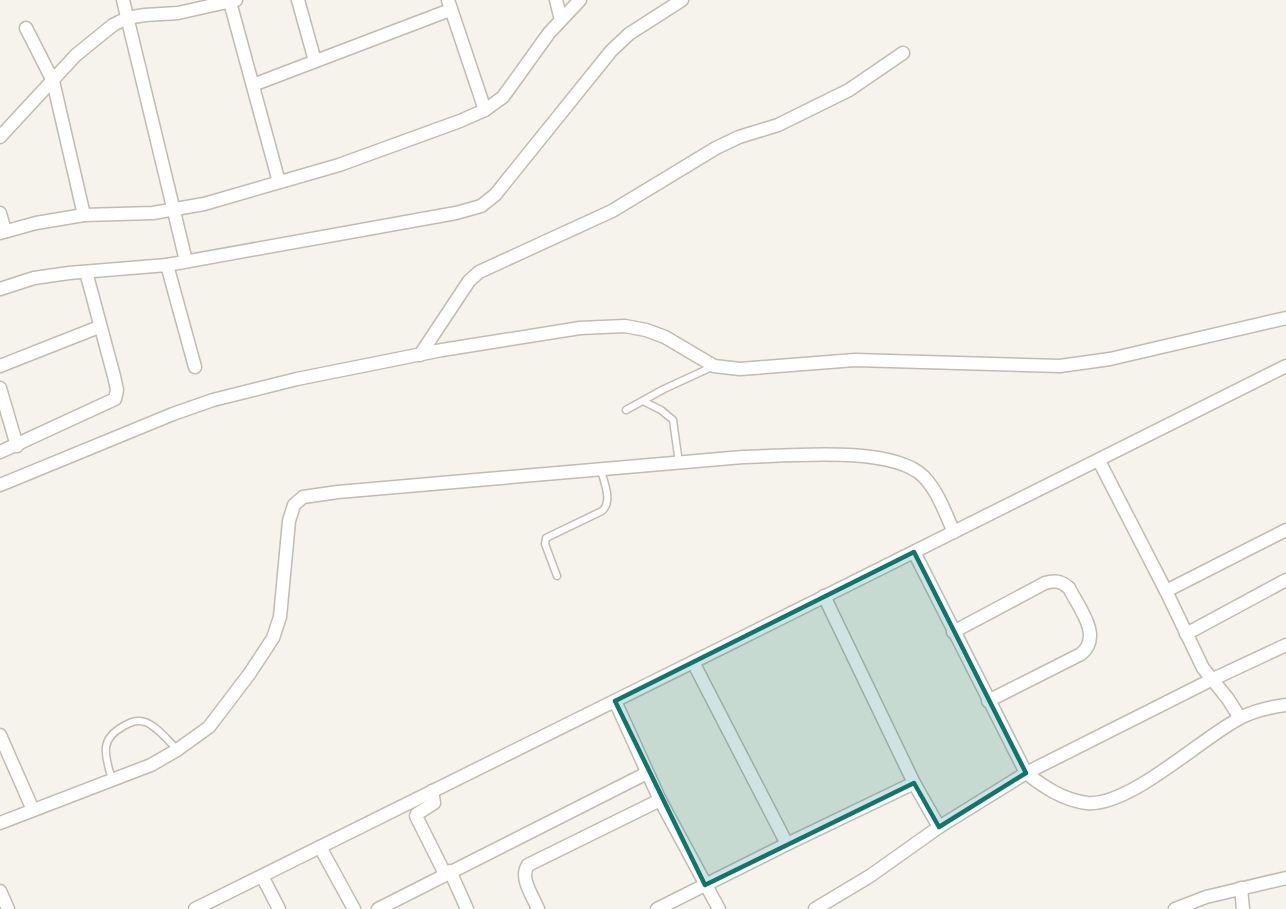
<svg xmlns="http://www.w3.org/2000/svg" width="1286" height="909" font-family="'PT Sans Narrow',sans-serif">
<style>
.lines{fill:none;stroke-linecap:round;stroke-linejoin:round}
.service-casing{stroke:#c2bbae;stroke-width:9}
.minor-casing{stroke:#c2bbae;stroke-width:15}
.service{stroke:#fff;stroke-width:6}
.minor{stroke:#fff;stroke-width:12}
.marked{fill:#0f766e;fill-opacity:0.2;stroke:#0f766e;stroke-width:4.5;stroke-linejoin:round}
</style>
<rect width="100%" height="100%" fill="#f6f3ec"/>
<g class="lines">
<g class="service-casing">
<g id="service">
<path d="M 643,401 L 661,410 L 673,420 L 679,463"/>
<path d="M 626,410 L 664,389 L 714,366"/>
<path d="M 557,576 L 545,544 L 546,538 L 602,511 C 613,501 604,483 601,470"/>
<path d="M 112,780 C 106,757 98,741 122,727 C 129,723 136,719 145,722 C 157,726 168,741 177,749"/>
</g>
</g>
<g class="minor-casing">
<g id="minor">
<path d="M 123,0 L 186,261"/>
<path d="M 298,0 L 315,61"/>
<path d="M 448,0 L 485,110"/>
<path d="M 556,0 L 561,20"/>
<path d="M 230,2 L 279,182"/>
<path d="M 26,28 L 53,81 L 84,215"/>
<path d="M 253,85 L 450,10"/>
<path d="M 0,137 L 76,55 L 113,25 L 127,18 L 145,15 L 178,13 L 236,0"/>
<path d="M 0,213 L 5,231"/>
<path d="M 0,233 L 36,223 L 84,215 L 153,213 L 204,204 L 339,165 L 460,121 L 485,110 L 503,97 L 549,33 L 580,0"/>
<path d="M 167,265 L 195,367"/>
<path d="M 0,289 L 34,278 L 69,273 L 167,265 L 456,213 L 481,206 L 495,195 L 611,51 L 629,34 L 682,0"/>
<path d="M 420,355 L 469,281 L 479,272 L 612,211 L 716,148 L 739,137 L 778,125 L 849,90 L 903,53"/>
<path d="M 0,366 L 99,327"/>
<path d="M 0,388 L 17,446"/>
<path d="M 0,452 L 115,399 L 117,390 L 114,376 L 86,272"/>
<path d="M 1099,461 L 1166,591 L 1203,668 L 1228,699 L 1240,718"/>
<path d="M 0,485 L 173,414 L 213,400 L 297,379 L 442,350 L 580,328 L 625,326 L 646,330 L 665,337 L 714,366 L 740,369 L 855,360 L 1060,366 L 1110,359 L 1286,318"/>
<path d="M 914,552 L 1026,773 C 1044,787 1063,800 1087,803 C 1130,807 1202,737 1242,717 C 1256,710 1271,707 1286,705"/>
<path d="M 1166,591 L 1286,530"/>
<path d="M 824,596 L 914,783 L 939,827"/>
<path d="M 953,632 L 1045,583 C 1055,580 1061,581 1069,588 C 1079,608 1103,636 1081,654 L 988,701"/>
<path d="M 1186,634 L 1286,580"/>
<path d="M 693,662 L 787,844"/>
<path d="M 615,701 L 660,800 L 719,909"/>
<path d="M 0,735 L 33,810"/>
<path d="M 432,791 L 434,803 L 417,814 L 416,816 L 445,874"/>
<path d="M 0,823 L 151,765 L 177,750 L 209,727 L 250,673 L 273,638 L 280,617 L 289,521 L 294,505 L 303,497 L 338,492 L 743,457 C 788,456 890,445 923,476 C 938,491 945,513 954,532"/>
<path d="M 320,847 L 354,909"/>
<path d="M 450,871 L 467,909"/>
<path d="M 262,876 L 279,909"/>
<path d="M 1241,888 L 1243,909"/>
<path d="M 0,891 L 8,909"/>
<path d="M 195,909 C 560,730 922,547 1286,366"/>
<path d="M 378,909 L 647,773"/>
<path d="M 538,909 C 533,896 519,878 528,865 L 660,800"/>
<path d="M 657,909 L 787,844 L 914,783"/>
<path d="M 815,909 L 870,876 L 939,827 L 1026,773 L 1211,680 L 1286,645"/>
<path d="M 1175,909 L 1206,897 L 1286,878"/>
</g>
</g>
<use href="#service" class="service"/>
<use href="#minor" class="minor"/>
</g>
<path class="marked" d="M 914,552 L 1026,773 L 939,827 L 914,783 L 705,885 L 615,701 Z"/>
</svg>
